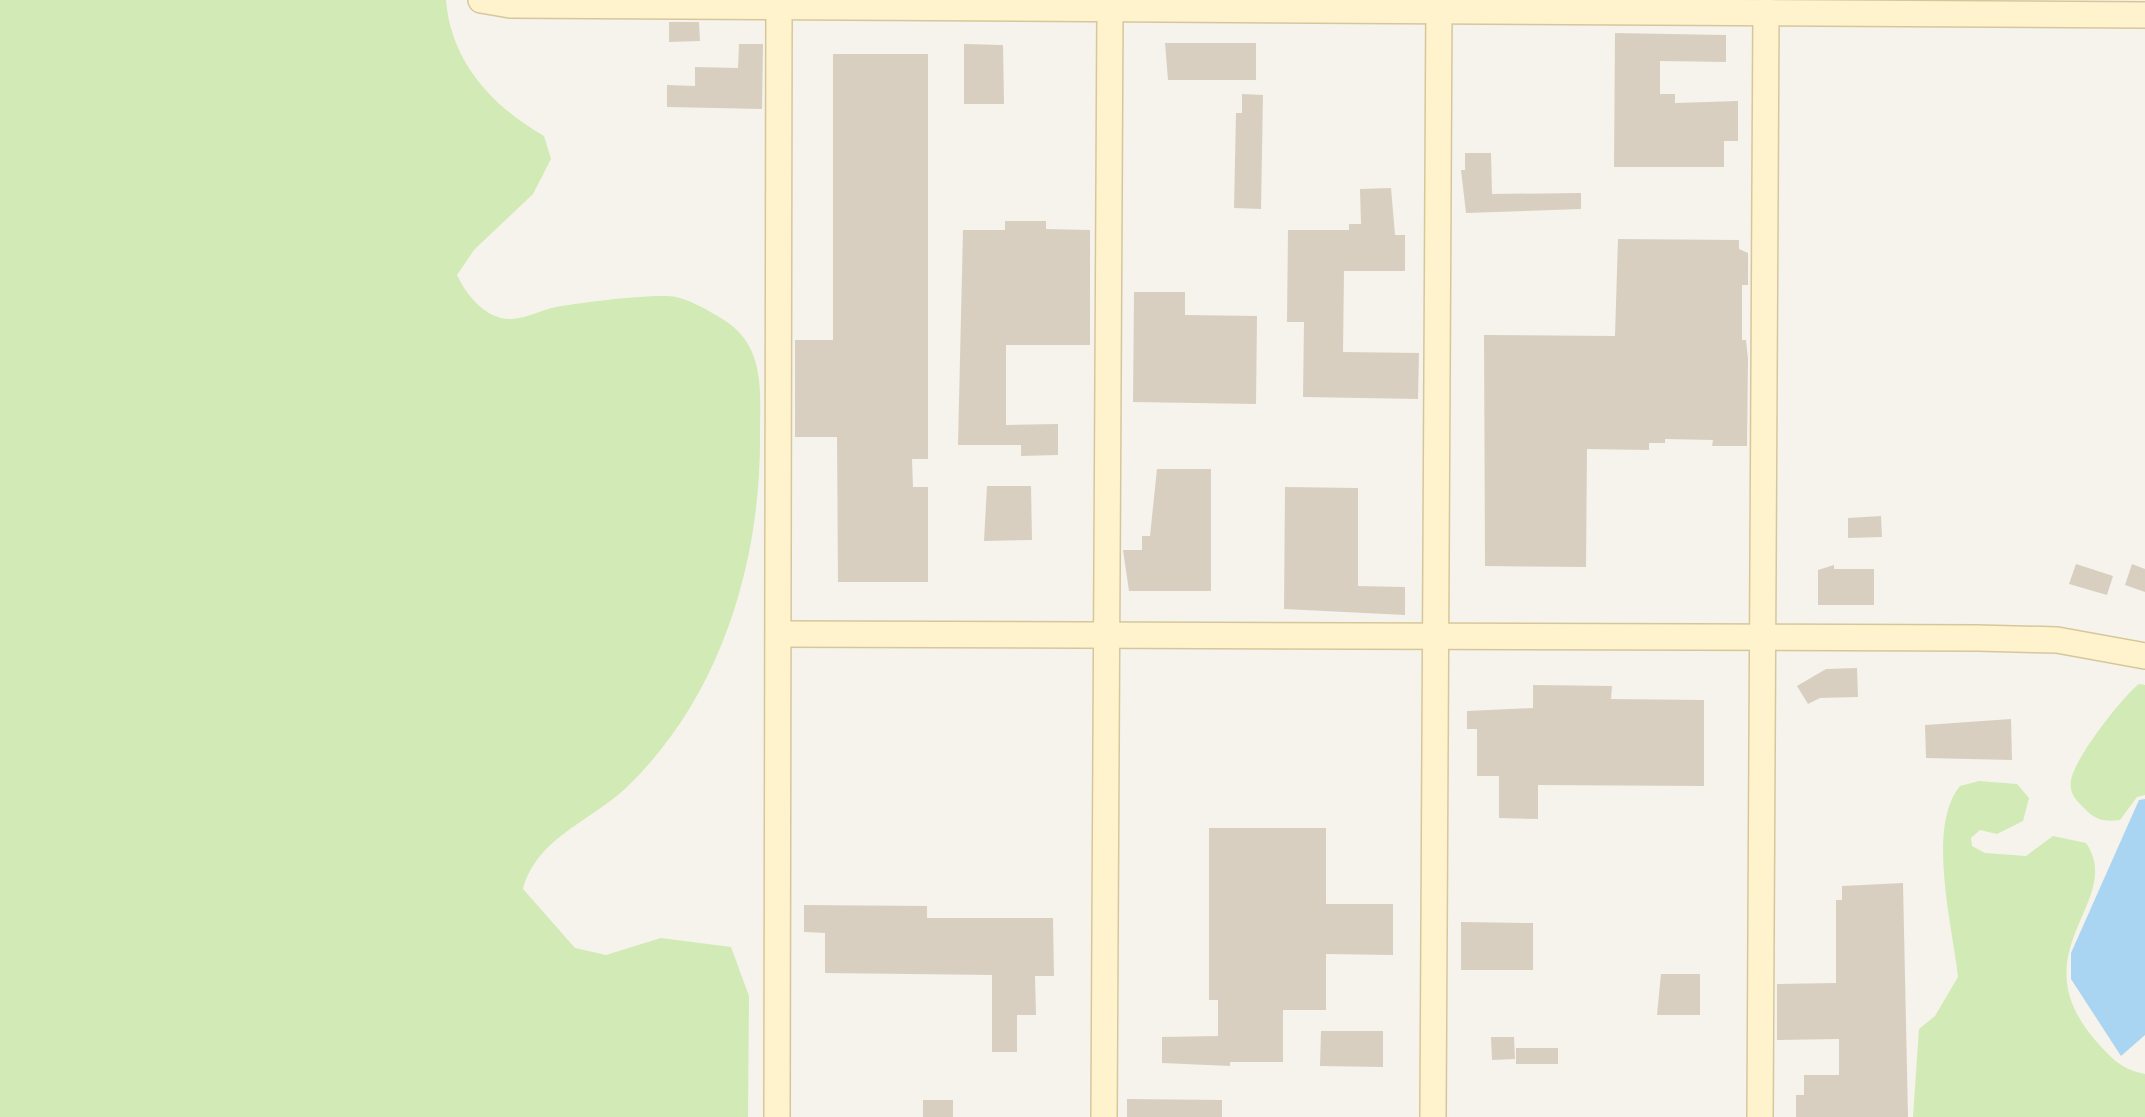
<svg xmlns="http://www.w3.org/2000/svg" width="2145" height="1117" font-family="'Alegreya Sans',sans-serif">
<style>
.green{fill:#d2eab5}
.water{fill:#a9d4f2}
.building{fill:#d8cfc1}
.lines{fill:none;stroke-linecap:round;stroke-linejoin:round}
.secondary-casing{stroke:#d6c79b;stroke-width:28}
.secondary{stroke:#fff3cd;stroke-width:25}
</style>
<rect width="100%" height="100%" fill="#f6f3ec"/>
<g class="green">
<path d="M 0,0 L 446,0 C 451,62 492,106 544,136 L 551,159 L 533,194 L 474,250 L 457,275 C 467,296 486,320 512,319 C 527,318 542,310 556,307 C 578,303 657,293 676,297 C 693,301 709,311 724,320 C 766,347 760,391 760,435 C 761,562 721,696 628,786 C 592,821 537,837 523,889 L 575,948 L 606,955 L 661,938 L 731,947 L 749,996 L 748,1117 L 0,1117 Z"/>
<path d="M 2139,684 L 2145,685 L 2145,795 L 2137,797 L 2120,820 C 2104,822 2095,820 2084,808 C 2076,800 2069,793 2071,781 C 2073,760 2122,697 2139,684 Z"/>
<path d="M 1979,781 L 2017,784 L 2029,798 L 2023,821 L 1997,834 L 1980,830 L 1971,838 L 1972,846 L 1985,853 L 2026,856 L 2053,836 L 2086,843 C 2126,901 2017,951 2096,1041 C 2112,1059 2121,1069 2145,1074 L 2145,1117 L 1913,1117 L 1919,1029 L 1935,1016 L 1958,977 C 1953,928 1926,827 1960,786 Z"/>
</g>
<path class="water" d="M 2145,799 L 2145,1035 L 2121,1056 L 2071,979 L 2071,953 L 2139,800 Z"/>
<g class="building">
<path d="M 669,22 L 699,22 L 700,41 L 669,42 Z"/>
<path d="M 1615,33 L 1726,35 L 1726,62 L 1660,61 L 1660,94 L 1675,94 L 1675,103 L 1738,101 L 1738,141 L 1724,141 L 1724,167 L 1614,167 Z"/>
<path d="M 1165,43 L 1256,43 L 1256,80 L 1168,80 Z"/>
<path d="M 739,44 L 763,44 L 762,109 L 667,107 L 667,85 L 695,86 L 695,67 L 738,68 Z"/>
<path d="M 964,44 L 1003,45 L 1004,104 L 964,104 Z"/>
<path d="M 833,54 L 928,54 L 928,459 L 912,459 L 913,487 L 928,487 L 928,582 L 838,582 L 837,437 L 795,437 L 795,340 L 833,340 Z"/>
<path d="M 1242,94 L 1263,95 L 1261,209 L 1234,208 L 1236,113 L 1242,113 Z"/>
<path d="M 1465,153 L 1491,153 L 1492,194 L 1581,193 L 1581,209 L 1466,213 L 1461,170 L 1465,170 Z"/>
<path d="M 1391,188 L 1395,235 L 1405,235 L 1405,271 L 1344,271 L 1343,352 L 1419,353 L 1418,399 L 1303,397 L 1304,322 L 1287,322 L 1288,230 L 1349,230 L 1349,224 L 1361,224 L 1360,189 Z"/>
<path d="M 1005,221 L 1046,221 L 1046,229 L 1090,230 L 1090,345 L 1006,345 L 1006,425 L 1058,424 L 1058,455 L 1021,456 L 1021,445 L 958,445 L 963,230 L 1005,230 Z"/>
<path d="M 1618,239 L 1739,240 L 1739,249 L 1748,253 L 1748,285 L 1742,285 L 1742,340 L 1746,340 L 1748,359 L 1747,446 L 1712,446 L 1713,440 L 1665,439 L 1665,443 L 1649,443 L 1649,450 L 1587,449 L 1586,567 L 1485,566 L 1484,335 L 1615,336 Z"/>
<path d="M 1134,292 L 1185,292 L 1185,315 L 1257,316 L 1256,404 L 1133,402 Z"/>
<path d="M 1157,469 L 1211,469 L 1211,591 L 1129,591 L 1123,550 L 1142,550 L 1142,536 L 1150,536 Z"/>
<path d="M 987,486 L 1031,486 L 1032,540 L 984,541 Z"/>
<path d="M 1285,487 L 1358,488 L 1358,586 L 1405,587 L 1405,615 L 1284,609 Z"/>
<path d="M 1881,516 L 1882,537 L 1848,538 L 1848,518 Z"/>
<path d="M 2076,564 L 2113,576 L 2107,595 L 2069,584 Z"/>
<path d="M 2132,564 L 2145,569 L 2145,592 L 2125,585 Z"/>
<path d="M 1834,565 L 1834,569 L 1874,569 L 1874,605 L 1818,605 L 1818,570 Z"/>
<path d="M 1857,668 L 1858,697 L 1820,698 L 1808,704 L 1797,686 L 1826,669 Z"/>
<path d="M 1533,685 L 1612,686 L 1611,699 L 1704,700 L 1704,786 L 1538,785 L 1538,819 L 1499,818 L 1499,776 L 1477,776 L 1477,729 L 1467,729 L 1467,711 L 1533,708 Z"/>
<path d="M 2011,719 L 2012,760 L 1926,758 L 1925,725 Z"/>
<path d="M 1209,828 L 1326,828 L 1326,904 L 1393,904 L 1393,955 L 1326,954 L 1326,1010 L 1283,1010 L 1283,1062 L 1230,1062 L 1230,1066 L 1162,1063 L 1162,1037 L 1218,1036 L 1218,1000 L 1209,1000 Z"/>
<path d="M 1903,883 L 1908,1117 L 1796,1117 L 1796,1095 L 1804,1095 L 1804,1075 L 1839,1075 L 1839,1039 L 1777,1040 L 1777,984 L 1836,983 L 1836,900 L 1842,900 L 1842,886 Z"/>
<path d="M 804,905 L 927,906 L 927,918 L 1053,918 L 1054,976 L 1035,976 L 1036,1015 L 1017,1015 L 1017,1052 L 992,1052 L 992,975 L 825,973 L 825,933 L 804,932 Z"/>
<path d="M 1461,922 L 1533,923 L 1533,970 L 1461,970 Z"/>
<path d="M 1661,974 L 1700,974 L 1700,1015 L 1657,1015 Z"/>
<path d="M 1321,1031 L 1383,1031 L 1383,1067 L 1320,1066 Z"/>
<path d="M 1491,1037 L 1514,1037 L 1515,1059 L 1492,1060 Z"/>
<rect x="1516" y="1048" width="42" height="16"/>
<path d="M 1127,1099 L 1222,1100 L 1222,1117 L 1127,1117 Z"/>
<rect x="923" y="1100" width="30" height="17"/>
</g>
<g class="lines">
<g class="secondary-casing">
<g id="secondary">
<path d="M 481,0 L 510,5 L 2145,15"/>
<path d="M 779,634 L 1977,638 L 2057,640 L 2145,656"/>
<path d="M 777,1117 L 779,0"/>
<path d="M 1104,1117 L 1110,10"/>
<path d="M 1433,1117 L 1439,0"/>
<path d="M 1760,1117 L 1766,11"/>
</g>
</g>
<use href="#secondary" class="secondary"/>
</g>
</svg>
